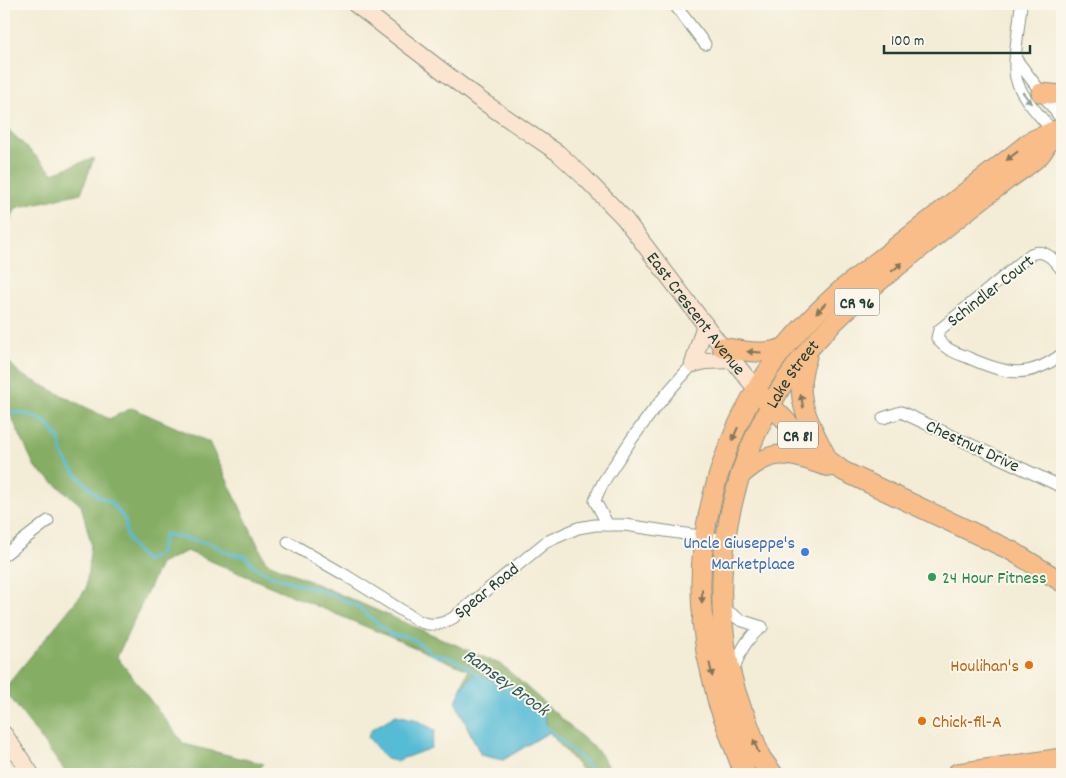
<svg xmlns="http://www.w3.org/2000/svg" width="1066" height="778" font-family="Dekko,sans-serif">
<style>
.forest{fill:#85ad64;stroke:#52754c}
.water{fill:#57bbd5;stroke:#3b7c84}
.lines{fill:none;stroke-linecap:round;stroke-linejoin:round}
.stream{stroke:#57bbd5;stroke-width:3}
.street-casing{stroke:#899485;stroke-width:13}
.secondary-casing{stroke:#899485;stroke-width:18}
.primary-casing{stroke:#899485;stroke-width:21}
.highway-casing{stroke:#899485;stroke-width:23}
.street{stroke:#fff;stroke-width:11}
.secondary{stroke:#fce5d0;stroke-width:16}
.primary{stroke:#f8bd89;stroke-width:19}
.highway{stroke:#f8bd89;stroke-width:21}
.oneway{fill:#8f9e9a}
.oneway2{fill:#81775a}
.shop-dot{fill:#3f7fe0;stroke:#fbf7ec;stroke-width:2}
.leisure-dot{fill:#2e9e5b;stroke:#fbf7ec;stroke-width:2}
.food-dot{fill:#e8710a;stroke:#fbf7ec;stroke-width:2}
.labels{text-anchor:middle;stroke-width:4;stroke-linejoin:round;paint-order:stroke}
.shield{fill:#fbf7ec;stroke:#61756b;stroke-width:1}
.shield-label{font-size:16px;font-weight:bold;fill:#1f3d34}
.street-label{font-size:18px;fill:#1f3d34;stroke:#fbf7ec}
.shop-label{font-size:18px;fill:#366cbe;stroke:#fbf7ec;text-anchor:end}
.leisure-label{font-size:18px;fill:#27864d;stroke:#fbf7ec;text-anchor:start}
.food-label{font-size:18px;fill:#c56008;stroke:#fbf7ec;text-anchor:end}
.water-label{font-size:19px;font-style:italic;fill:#2d5c5c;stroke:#fbf7ec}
</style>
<rect width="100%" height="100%" fill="#fbf7ec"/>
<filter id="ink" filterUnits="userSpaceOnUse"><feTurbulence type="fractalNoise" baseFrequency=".02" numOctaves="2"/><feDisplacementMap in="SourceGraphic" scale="10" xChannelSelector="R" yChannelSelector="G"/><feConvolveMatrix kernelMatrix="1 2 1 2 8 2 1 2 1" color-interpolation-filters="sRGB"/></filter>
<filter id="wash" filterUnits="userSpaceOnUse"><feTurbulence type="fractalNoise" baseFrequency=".0096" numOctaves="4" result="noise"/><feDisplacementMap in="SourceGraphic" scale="20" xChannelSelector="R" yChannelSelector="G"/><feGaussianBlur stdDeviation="1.12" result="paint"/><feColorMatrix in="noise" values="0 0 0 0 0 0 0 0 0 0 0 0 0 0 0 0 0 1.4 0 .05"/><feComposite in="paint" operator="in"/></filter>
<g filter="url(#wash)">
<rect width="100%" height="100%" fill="#f3ecd6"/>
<g class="forest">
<path d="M 4,98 L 8,129 L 53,173 L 94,158 L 81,193 L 16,208 L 6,230 L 4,229 Z"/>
<path d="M 4,356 L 20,374 L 109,419 L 132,408 L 209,442 L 266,562 L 502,665 L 601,754 L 611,774 L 585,774 L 549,732 L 503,760 L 481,755 L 456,703 L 468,670 L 187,551 L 160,564 L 117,657 L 184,744 L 264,764 L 254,774 L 137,774 L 131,763 L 100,774 L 67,774 L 4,689 L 86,589 L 91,543 L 81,505 L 35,467 L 10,414 L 4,416 Z"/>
</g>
<g class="water">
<path d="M 472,675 L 482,676 L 517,688 L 544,715 L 549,732 L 503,760 L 481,755 L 456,703 L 461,689 Z"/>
<path d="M 396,715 L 414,719 L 435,730 L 431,748 L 396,761 L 386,759 L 368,737 L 372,729 Z"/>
</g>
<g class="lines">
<g class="stream">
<path d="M 4,411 L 28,414 L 46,422 L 59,439 L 63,456 L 74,472 L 98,496 L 111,502 L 126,521 C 123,538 134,549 146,561 L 159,554 L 165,534 L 212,544 L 230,554 L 245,556 L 254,566 L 272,576 L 328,593 L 357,606 L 391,635 L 409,637 L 426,648 L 431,654 C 455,657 463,663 481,678"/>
<path d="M 546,727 L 585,763 L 593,774"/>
</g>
</g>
</g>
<g filter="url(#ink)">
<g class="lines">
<g class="street-casing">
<g id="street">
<path d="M 674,4 L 705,44"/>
<path d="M 1021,4 C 1020,22 1012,62 1016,78 C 1021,98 1041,116 1053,132"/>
<path d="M 1016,59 L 1062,120"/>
<path d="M 1062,270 C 1054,260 1045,248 1031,254 L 943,327 L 939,330 L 937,338 C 945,350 957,353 969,358 C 1006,374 1028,380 1062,354"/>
<path d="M 883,418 L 901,412 L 1062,487"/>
<path d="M 608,525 L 595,501 C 599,487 607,476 615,464 C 638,428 664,395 693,364"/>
<path d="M 288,542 L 345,575 L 417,620 C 429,627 441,625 453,618 L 546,542 L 578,528 L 595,525 L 625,525 L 726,540"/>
<path d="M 4,555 L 48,521"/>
<path d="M 722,607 L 740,620 L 762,627"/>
<path d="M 733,673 C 739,654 745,639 762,627"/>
</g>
</g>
<g class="secondary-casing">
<g id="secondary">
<path id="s1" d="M 355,4 L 479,99 L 558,153 L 583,176 L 624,218 L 722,347 L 757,390"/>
<path d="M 693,364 L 705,324"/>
<path d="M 693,364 L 706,361 L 732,360"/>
<path d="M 4,734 L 31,774"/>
</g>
</g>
<g class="primary-casing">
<g id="primary">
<path d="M 1041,93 L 1062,95"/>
<path d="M 722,347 C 744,351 764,356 786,347"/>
<path d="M 807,357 C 792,396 808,420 825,454"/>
<path d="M 763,397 L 810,446 L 843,471 L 1012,551 L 1062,582"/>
<path d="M 740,476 C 775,444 789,455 830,467"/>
<path d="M 703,621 C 692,526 727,421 786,346 C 803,325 822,307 842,289 L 1031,141 L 1056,130"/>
<path id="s2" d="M 744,715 C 697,594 727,447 809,349 C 845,307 890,272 933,238 C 957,218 982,199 1007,180 C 1018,172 1031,164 1040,155 C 1046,149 1049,139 1053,132"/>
</g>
</g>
<g class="highway-casing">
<g id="highway">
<path d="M 703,621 L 707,652 L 719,703 L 745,774"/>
<path d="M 744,715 L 760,758 L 772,774"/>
<path d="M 958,774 L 1062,759"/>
</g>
</g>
<use href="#street" class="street"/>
<use href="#secondary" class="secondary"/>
<use href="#primary" class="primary"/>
<use href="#highway" class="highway"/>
</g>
<defs><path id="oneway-solid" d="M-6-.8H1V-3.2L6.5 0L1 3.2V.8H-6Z" transform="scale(1.25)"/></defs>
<use class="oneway" href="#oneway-solid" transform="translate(1027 98) rotate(53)"/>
<g class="oneway2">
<use href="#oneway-solid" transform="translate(1012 156) rotate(142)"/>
<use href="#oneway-solid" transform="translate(897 267) rotate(-40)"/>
<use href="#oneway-solid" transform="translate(821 308) rotate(135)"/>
<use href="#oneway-solid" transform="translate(754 352) rotate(-176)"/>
<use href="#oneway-solid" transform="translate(802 401) rotate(-100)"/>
<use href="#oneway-solid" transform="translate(735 434) rotate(113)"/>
<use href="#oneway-solid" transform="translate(702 596) rotate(90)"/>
<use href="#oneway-solid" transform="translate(711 670) rotate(78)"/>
<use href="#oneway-solid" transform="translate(756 746) rotate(-111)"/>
</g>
</g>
<circle class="shop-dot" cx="805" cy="552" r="5"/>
<circle class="leisure-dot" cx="932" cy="577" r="5"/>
<g class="food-dot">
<circle cx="1029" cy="665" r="5"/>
<circle cx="922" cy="721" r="5"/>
</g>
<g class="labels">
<g class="shield">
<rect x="834.5" y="288.5" width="45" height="27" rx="4"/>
<rect x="778" y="421.5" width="40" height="27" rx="4"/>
</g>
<g class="shield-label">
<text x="857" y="308">CR 96</text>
<text x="798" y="441">CR 81</text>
</g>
<g class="street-label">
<text transform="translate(990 290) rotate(-38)" y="6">Schindler Court</text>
<text dy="6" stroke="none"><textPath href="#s1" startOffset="464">East Crescent Avenue</textPath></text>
<text dy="6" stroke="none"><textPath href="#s2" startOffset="359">Lake Street</textPath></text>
<text transform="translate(973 445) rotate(25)" y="6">Chestnut Drive</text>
<text transform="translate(486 590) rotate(-39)" y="6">Spear Road</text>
</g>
<g class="shop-label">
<text x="795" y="548">Uncle Giuseppe's<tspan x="795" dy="21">Marketplace</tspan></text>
</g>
<g class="leisure-label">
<text x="942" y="583">24 Hour Fitness</text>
</g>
<g class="food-label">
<text x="1019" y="671">Houlihan's</text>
<text x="932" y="727" text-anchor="start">Chick-fil-A</text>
</g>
<g class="water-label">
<text transform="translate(507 681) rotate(36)" y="7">Ramsey Brook</text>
</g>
</g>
<rect width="1066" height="778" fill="none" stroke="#fbf7ec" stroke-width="20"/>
<path d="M884 45v8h146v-8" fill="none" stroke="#1f3d34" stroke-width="2.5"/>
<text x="891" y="45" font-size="15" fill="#1f3d34" stroke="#fbf7ec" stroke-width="4" paint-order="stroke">100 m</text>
</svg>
